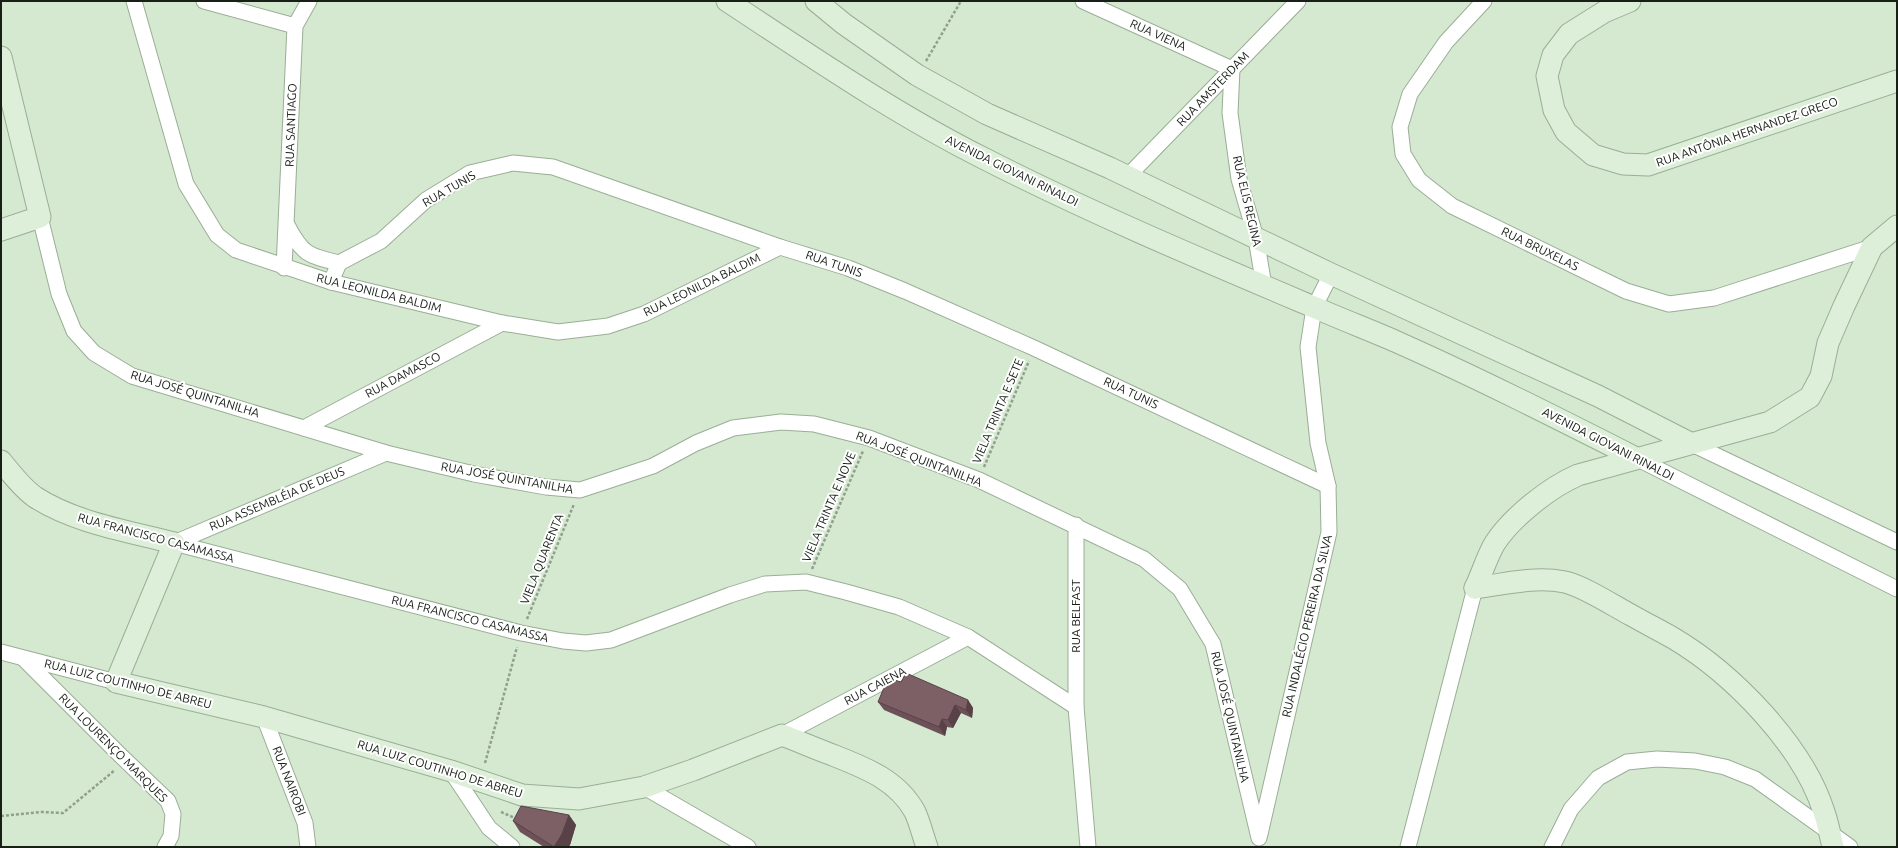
<svg xmlns="http://www.w3.org/2000/svg" width="1898" height="848" font-family="Ubuntu,sans-serif">
<style>
.lines{fill:none;stroke-linecap:round;stroke-linejoin:round}
.street-casing{stroke:#9aae96;stroke-width:17}
.secondary-casing{stroke:#9aae96;stroke-width:23}
.path{stroke:#90a08d;stroke-width:2.5;stroke-dasharray:3 2;stroke-linecap:butt}
.street{stroke:#fff;stroke-width:15}
.secondary{stroke:#ddefd9;stroke-width:21}
.wall{fill:#6c5258}
.shaded-wall{fill:#584247}
.building{fill:#7d5f66;stroke:#584247}
.labels{text-anchor:middle;stroke-width:4;stroke-linejoin:round;paint-order:stroke}
.street-label{font-size:12px;fill:#171f16;stroke:#fff}
</style>
<rect width="100%" height="100%" fill="#d4e9d0"/>
<g class="lines">
<g class="street-casing">
<g id="street">
<path d="M 134,1 L 186,184 L 217,235 L 236,250 L 331,282 L 502,323 L 558,332 L 608,326 L 644,314 L 780,247"/>
<path d="M 204,1 L 295,26"/>
<path d="M 1083,1 L 1232,69"/>
<path d="M 1484,1 L 1446,42 L 1410,94 L 1400,127 L 1403,154 L 1419,180 L 1452,206 L 1626,291 L 1669,304 L 1714,298 L 1872,247"/>
<path d="M 1232,69 L 1230,113 L 1239,179 L 1256,238 L 1264,286"/>
<path d="M 1127,177 L 1298,1"/>
<path d="M 40,217 L 59,294 L 74,331 L 94,353 L 132,376 L 386,453 L 474,474 L 546,487 L 580,490 L 653,466 L 696,443 L 733,428 L 781,422 L 814,424 L 869,438 L 979,480 L 1144,559 L 1180,589 L 1213,644 L 1259,838"/>
<path d="M 287,225 C 302,254 308,256 339,263"/>
<path d="M 284,268 L 295,26 L 309,1"/>
<path d="M 331,282 L 339,263 L 381,241 L 426,200 L 470,173 L 513,163 L 553,167 L 780,247 L 848,268 L 905,291 L 1034,348 L 1328,486"/>
<path d="M 304,428 L 502,323"/>
<path d="M 1690,443 L 1897,542"/>
<path d="M 1636,458 L 1897,589"/>
<path d="M 1076,525 L 1076,707 L 1088,847"/>
<path d="M 174,543 L 521,633 L 563,641 L 586,643 L 611,640 L 730,595 L 765,584 L 806,582 L 846,592 L 899,607 L 968,637 L 1076,707"/>
<path d="M 174,543 L 386,453"/>
<path d="M 1,652 L 116,682"/>
<path d="M 24,659 L 119,754 L 168,801 L 173,814 L 171,836 L 165,847"/>
<path d="M 264,717 L 305,823 L 308,847"/>
<path d="M 782,735 L 968,637"/>
<path d="M 451,771 L 489,828 L 512,847"/>
<path d="M 644,787 L 748,847"/>
<path d="M 1260,834 L 1329,532 L 1328,486 L 1318,443 L 1308,347 L 1314,308 L 1331,274"/>
<path d="M 1408,847 L 1475,588"/>
<path d="M 1552,847 L 1571,809 L 1598,778 L 1627,762 L 1657,759 L 1695,761 L 1725,767 L 1755,779 L 1850,847"/>
</g>
</g>
<g class="secondary-casing">
<g id="secondary">
<path d="M 727,1 C 811,56 895,114 985,159 C 1093,214 1205,261 1316,308 C 1343,320 1370,330 1397,342 C 1478,378 1557,418 1636,458"/>
<path d="M 816,1 L 844,24 L 917,75 L 987,114 L 1110,168 L 1331,274 L 1598,396 L 1690,443"/>
<path d="M 1630,1 L 1604,12 L 1569,34 L 1553,55 L 1547,76 L 1554,110 L 1566,132 L 1593,155 L 1623,164 L 1648,165 L 1897,81"/>
<path d="M 1,57 L 40,217 L 1,230"/>
<path d="M 1,461 C 11,473 22,488 35,497 C 75,523 128,531 174,543 L 116,682 L 264,717 L 451,771 L 522,795 L 579,799 L 644,787 L 693,770 L 782,735 C 798,741 814,748 830,754 C 863,767 897,779 915,812 C 920,823 923,836 927,847"/>
<path d="M 1475,588 C 1482,574 1487,556 1495,543 C 1512,517 1550,487 1578,475 L 1770,422 L 1810,397 L 1821,376 L 1828,343 L 1844,306 L 1872,247 L 1897,226"/>
<path d="M 1475,588 C 1506,584 1534,576 1565,582 C 1583,586 1614,606 1631,615 C 1645,623 1659,630 1673,638 C 1732,673 1803,745 1824,812 C 1828,823 1830,835 1833,847"/>
</g>
</g>
<g class="path">
<path d="M 926,61 L 961,1"/>
<path d="M 984,467 L 1029,361"/>
<path d="M 812,569 L 863,451"/>
<path d="M 527,619 L 574,504"/>
<path d="M 485,763 L 517,647"/>
<path d="M 501,812 L 517,819"/>
<path d="M 1,816 L 42,812 L 63,813 L 115,770"/>
</g>
<use href="#street" class="street"/>
<use href="#secondary" class="secondary"/>
</g>
<g class="wall">
<path d="M 968,700 L 973,708 L 972,718 L 961,713 L 953,728 L 947,727 L 945,736 L 884,710 L 878,702 Z"/>
<path d="M 569,815 L 576,825 L 570,845 L 568,847 L 544,847 L 520,832 L 513,821 Z"/>
</g>
<g class="shaded-wall">
<path d="M 968,700 L 973,708 L 972,718 L 966,710 Z"/>
<path d="M 955,705 L 961,713 L 953,728 L 948,720 Z"/>
<path d="M 942,719 L 947,727 L 945,736 L 939,727 Z"/>
<path d="M 569,815 L 576,825 L 570,845 L 568,847 L 554,847 Z"/>
</g>
<g class="building">
<path d="M 906,673 L 968,700 L 966,710 L 955,705 L 948,720 L 942,719 L 939,727 L 878,702 L 888,678 L 901,682 Z"/>
<path d="M 521,806 L 569,815 L 562,834 L 554,847 L 513,821 Z"/>
</g>
<g class="labels">
<g class="street-label">
<text transform="translate(1158 35) rotate(24)" y="4">RUA VIENA</text>
<text transform="translate(1213 89) rotate(-46)" y="4">RUA AMSTERDAM</text>
<text transform="translate(291 125) rotate(-88)" y="4">RUA SANTIAGO</text>
<text transform="translate(1747 132) rotate(-19)" y="4">RUA ANTÔNIA HERNANDEZ GRECO</text>
<text transform="translate(1012 171) rotate(26)" y="4">AVENIDA GIOVANI RINALDI</text>
<text transform="translate(449 189) rotate(-30)" y="4">RUA TUNIS</text>
<text transform="translate(1247 201) rotate(77)" y="4">RUA ELIS REGINA</text>
<text transform="translate(1540 249) rotate(26)" y="4">RUA BRUXELAS</text>
<text transform="translate(834 264) rotate(19)" y="4">RUA TUNIS</text>
<text transform="translate(702 285) rotate(-26)" y="4">RUA LEONILDA BALDIM</text>
<text transform="translate(379 293) rotate(14)" y="4">RUA LEONILDA BALDIM</text>
<text transform="translate(403 375) rotate(-28)" y="4">RUA DAMASCO</text>
<text transform="translate(1131 393) rotate(25)" y="4">RUA TUNIS</text>
<text transform="translate(195 394) rotate(17)" y="4">RUA JOSÉ QUINTANILHA</text>
<text transform="translate(998 411) rotate(-67)" y="4">VIELA TRINTA E SETE</text>
<text transform="translate(1608 444) rotate(27)" y="4">AVENIDA GIOVANI RINALDI</text>
<text transform="translate(919 459) rotate(21)" y="4">RUA JOSÉ QUINTANILHA</text>
<text transform="translate(507 478) rotate(10)" y="4">RUA JOSÉ QUINTANILHA</text>
<text transform="translate(277 499) rotate(-23)" y="4">RUA ASSEMBLÉIA DE DEUS</text>
<text transform="translate(829 507) rotate(-67)" y="4">VIELA TRINTA E NOVE</text>
<text transform="translate(156 538) rotate(15)" y="4">RUA FRANCISCO CASAMASSA</text>
<text transform="translate(542 559) rotate(-68)" y="4">VIELA QUARENTA</text>
<text transform="translate(1076 616) rotate(-90)" y="4">RUA BELFAST</text>
<text transform="translate(470 619) rotate(14)" y="4">RUA FRANCISCO CASAMASSA</text>
<text transform="translate(1307 626) rotate(-77)" y="4">RUA INDALÉCIO PEREIRA DA SILVA</text>
<text transform="translate(128 684) rotate(14)" y="4">RUA LUIZ COUTINHO DE ABREU</text>
<text transform="translate(875 686) rotate(-28)" y="4">RUA CAIENA</text>
<text transform="translate(1230 717) rotate(77)" y="4">RUA JOSÉ QUINTANILHA</text>
<text transform="translate(113 748) rotate(45)" y="4">RUA LOURENÇO MARQUES</text>
<text transform="translate(440 769) rotate(17)" y="4">RUA LUIZ COUTINHO DE ABREU</text>
<text transform="translate(289 781) rotate(69)" y="4">RUA NAIROBI</text>
</g>
</g>
<rect width="1898" height="848" fill="none" stroke="#171f16" stroke-width="4"/>
</svg>
